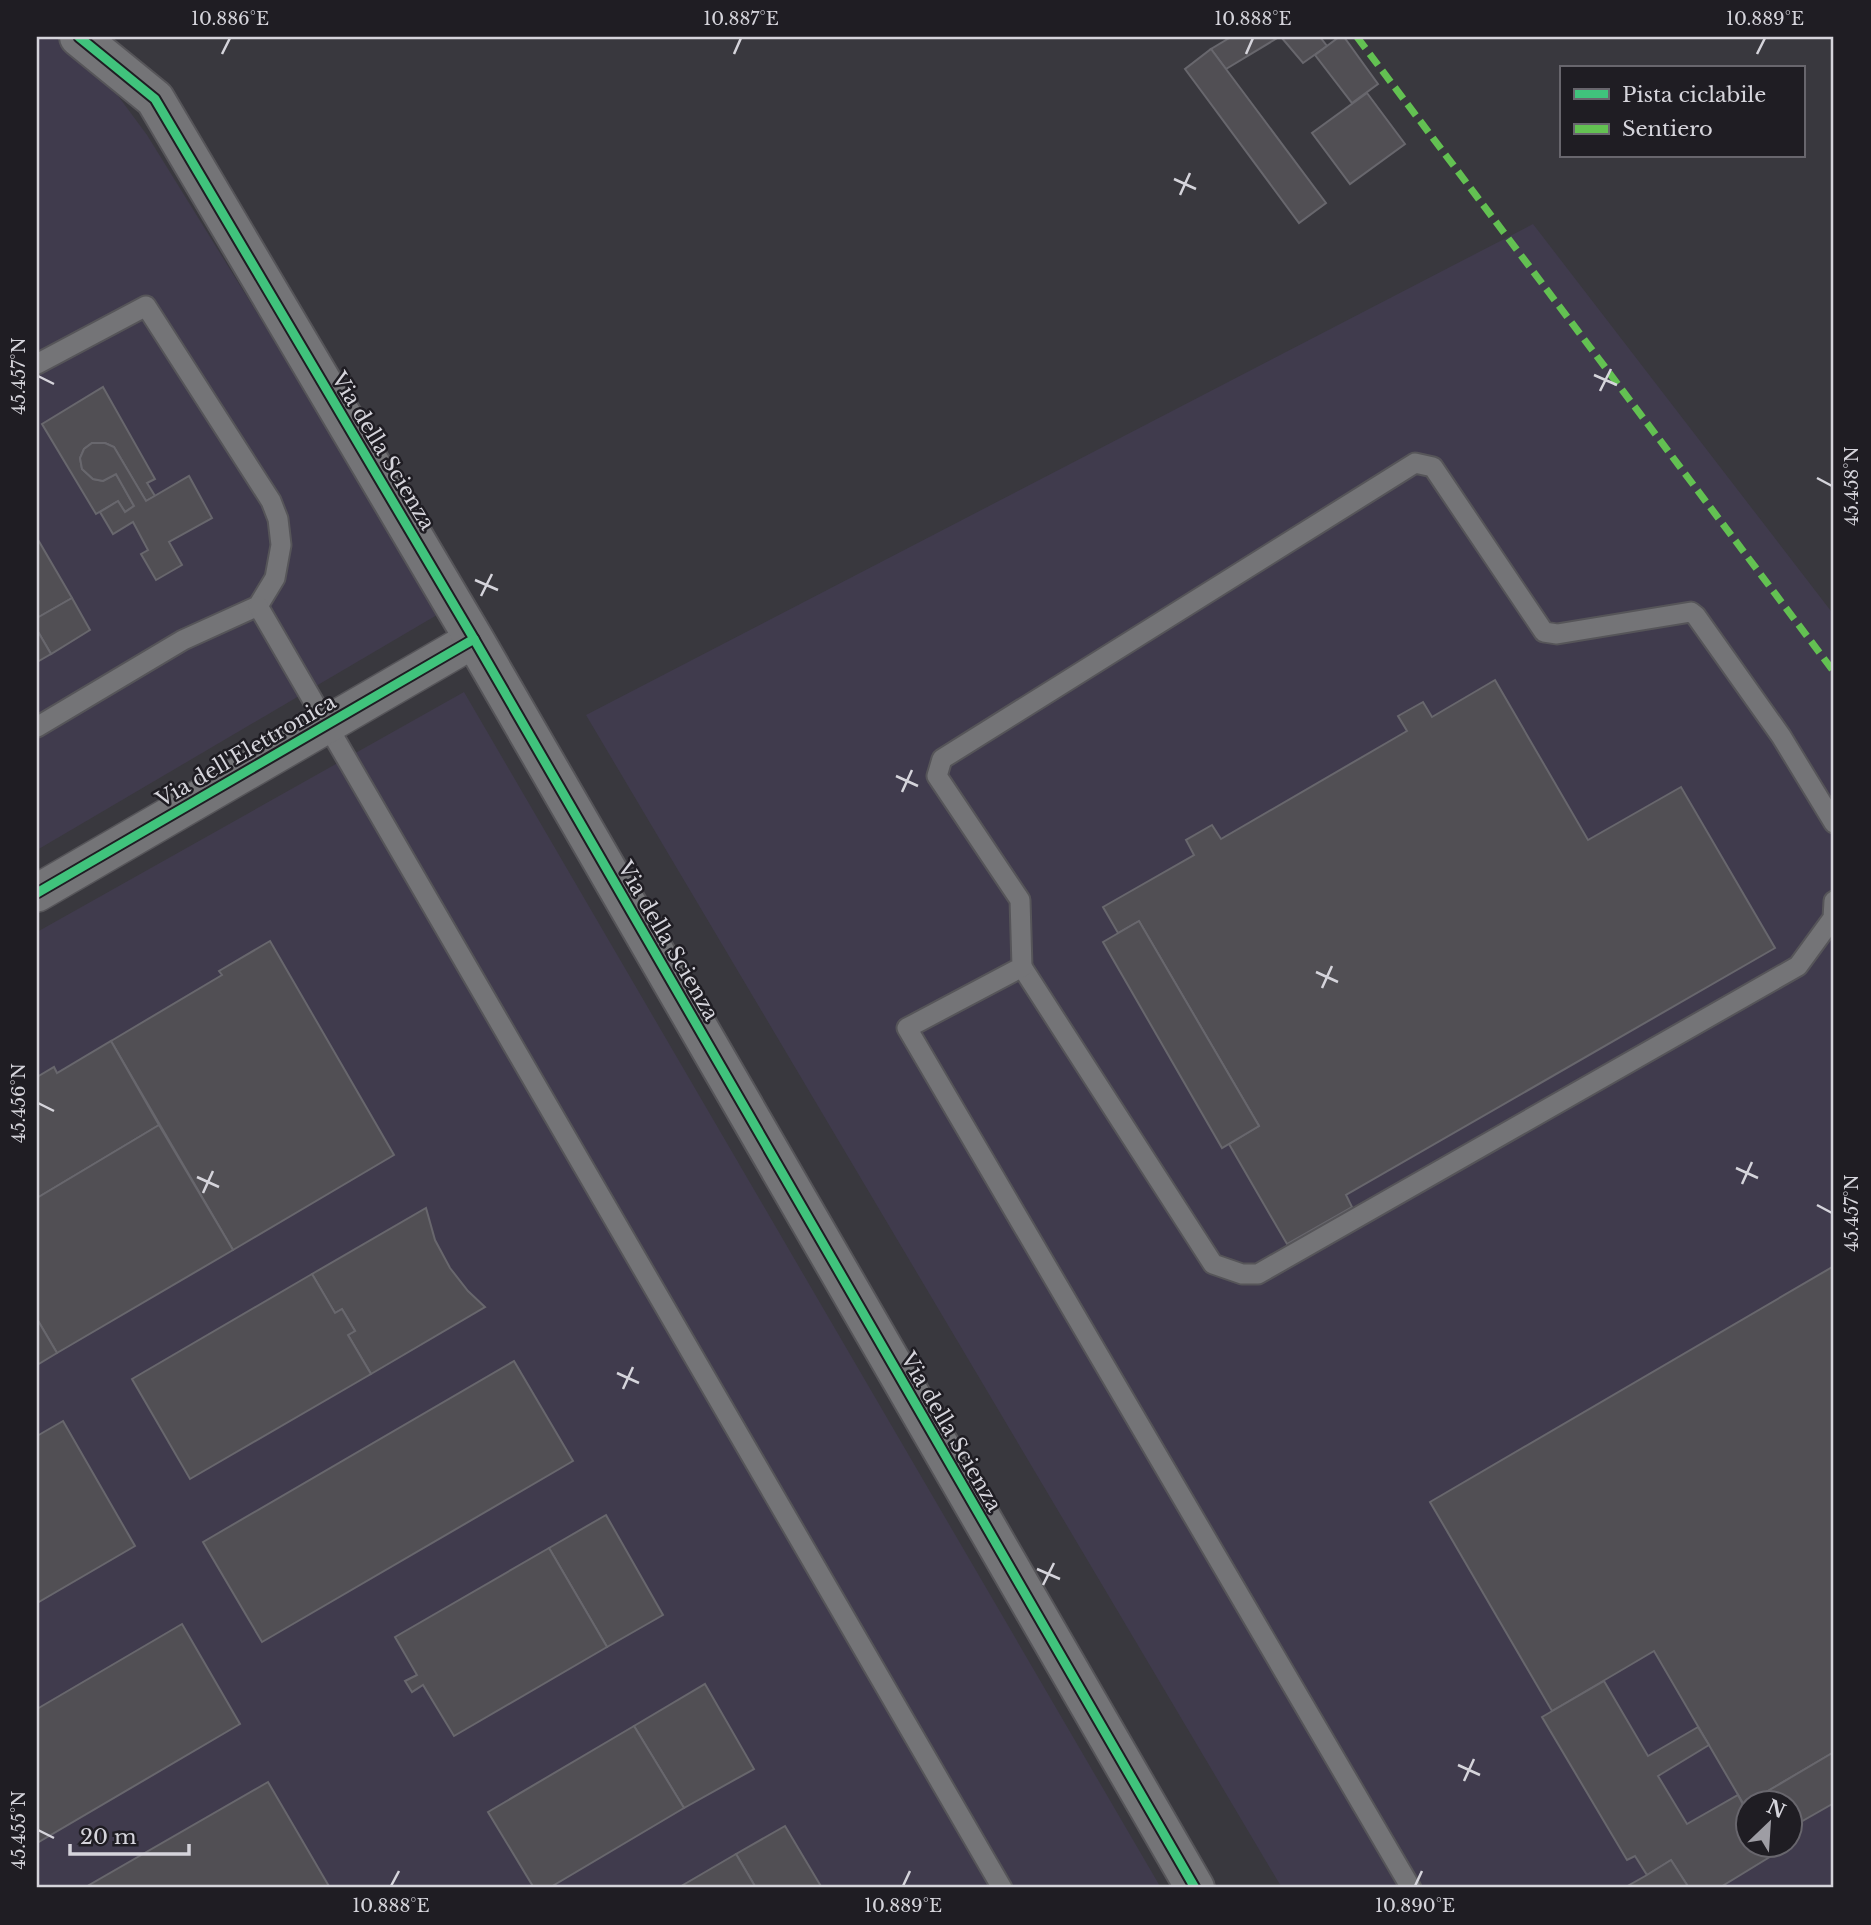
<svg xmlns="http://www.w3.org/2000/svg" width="1871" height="1925" font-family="'Libre Baskerville',serif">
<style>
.built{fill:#403b4d;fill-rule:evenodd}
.building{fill:#514f54;stroke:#68676d;stroke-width:2}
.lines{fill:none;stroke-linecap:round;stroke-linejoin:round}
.service-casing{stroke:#565559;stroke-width:23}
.minor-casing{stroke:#565559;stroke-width:40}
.tertiary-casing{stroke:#565559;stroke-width:42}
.service{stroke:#747477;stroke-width:19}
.minor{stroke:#747477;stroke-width:37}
.tertiary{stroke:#747477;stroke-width:38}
.quiet{stroke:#63c152;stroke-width:7;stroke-dasharray:14 7;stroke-linecap:butt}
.cycleway-casing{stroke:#1f1d23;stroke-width:13}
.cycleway{stroke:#40c37c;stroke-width:9}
.ticks{fill:none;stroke:#d5d4db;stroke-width:2.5}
.labels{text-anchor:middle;stroke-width:5;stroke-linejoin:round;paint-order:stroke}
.street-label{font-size:21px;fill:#d5d4db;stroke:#1f1d23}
.neatline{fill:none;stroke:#d5d4db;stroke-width:2.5}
.ticks-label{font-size:18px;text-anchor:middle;fill:#d5d4db}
</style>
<rect width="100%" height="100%" fill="#39383e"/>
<g class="built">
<path d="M 37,37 L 63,37 L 96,66 L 147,135 L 442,612 L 37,850 Z"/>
<path d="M 1533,224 L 1834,615 L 1834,1888 L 1282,1888 L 586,715 ZM 1748,1802 L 1790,1802 L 1790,1844 L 1748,1844 Z"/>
<path d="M 464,692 L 1161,1888 L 37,1888 L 37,932 Z"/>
</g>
<g class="building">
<path d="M 1231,37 L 1279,37 L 1226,69 L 1211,49 Z"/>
<path d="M 1281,37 L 1320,37 L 1327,46 L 1303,63 Z"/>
<path d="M 1339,37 L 1344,37 L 1378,84 L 1352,103 L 1315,55 Z"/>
<path d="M 1211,49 L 1326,203 L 1299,223 L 1185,69 Z"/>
<path d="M 1367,93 L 1405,144 L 1350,184 L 1312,133 Z"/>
<path d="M 103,387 L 155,479 L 147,483 L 155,496 L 146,501 L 114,447 L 105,443 L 92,443 L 84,449 L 80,458 L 82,469 L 93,479 L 103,481 L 116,474 L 134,506 L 125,512 L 118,501 L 96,514 L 42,424 Z"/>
<path d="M 92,443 L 105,443 L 114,447 L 146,501 L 189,476 L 212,518 L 169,542 L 182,565 L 156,580 L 141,554 L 148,550 L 133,522 L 113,534 L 100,512 L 118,501 L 125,512 L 134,506 L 116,474 L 103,481 L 93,479 L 82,469 L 80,458 L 84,449 Z"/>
<path d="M 37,538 L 72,598 L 37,618 Z"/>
<path d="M 72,598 L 90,630 L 51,654 L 37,630 L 37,618 Z"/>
<path d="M 37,630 L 51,654 L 37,662 Z"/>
<path d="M 1495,680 L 1588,840 L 1681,787 L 1775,948 L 1346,1195 L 1352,1207 L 1287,1244 L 1229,1144 L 1259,1126 L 1139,921 L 1118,933 L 1103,907 L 1194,855 L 1186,840 L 1212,825 L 1221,839 L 1407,731 L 1398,716 L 1423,702 L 1432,717 Z"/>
<path d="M 1139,921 L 1259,1126 L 1222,1148 L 1103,942 Z"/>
<path d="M 270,941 L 394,1155 L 233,1250 L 111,1041 L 222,975 L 219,971 Z"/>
<path d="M 111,1041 L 159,1125 L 37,1198 L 37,1077 L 54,1067 L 57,1073 Z"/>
<path d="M 159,1125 L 233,1250 L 57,1353 L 37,1319 L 37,1198 Z"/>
<path d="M 426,1208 L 435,1240 L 450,1268 L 468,1291 L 485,1307 L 371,1374 L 348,1335 L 355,1331 L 342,1309 L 335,1313 L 312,1274 Z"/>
<path d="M 1834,1266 L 1834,1752 L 1744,1805 L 1654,1651 L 1552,1711 L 1430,1502 Z"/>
<path d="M 312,1274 L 335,1313 L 342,1309 L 355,1331 L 348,1335 L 371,1374 L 190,1479 L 132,1379 Z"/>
<path d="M 37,1319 L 57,1353 L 37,1365 Z"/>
<path d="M 514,1361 L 573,1461 L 262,1642 L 203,1542 Z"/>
<path d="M 63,1421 L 135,1546 L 37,1603 L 37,1436 Z"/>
<path d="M 606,1515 L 663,1615 L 607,1647 L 549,1548 Z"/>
<path d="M 549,1548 L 607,1647 L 454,1736 L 423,1685 L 412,1692 L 405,1681 L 417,1675 L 395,1637 Z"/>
<path d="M 182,1624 L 240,1724 L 37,1843 L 37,1709 Z"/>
<path d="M 1604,1681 L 1648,1756 L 1698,1727 L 1709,1745 L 1658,1776 L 1687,1824 L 1738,1795 L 1748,1814 L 1748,1844 L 1766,1844 L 1773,1855 L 1719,1888 L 1708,1888 L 1707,1886 L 1689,1888 L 1671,1860 L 1647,1875 L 1635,1856 L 1627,1860 L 1542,1717 Z"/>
<path d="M 705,1684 L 754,1769 L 684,1808 L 634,1726 Z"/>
<path d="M 634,1726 L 684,1808 L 549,1888 L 534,1888 L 488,1812 Z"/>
<path d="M 1834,1752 L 1834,1803 L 1790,1828 L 1790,1802 L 1748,1802 L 1748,1814 L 1744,1805 Z"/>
<path d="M 268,1782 L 330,1888 L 84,1888 Z"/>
<path d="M 785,1826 L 822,1888 L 756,1888 L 736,1854 Z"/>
<path d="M 736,1854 L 756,1888 L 678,1888 Z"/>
<path d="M 1671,1860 L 1689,1888 L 1624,1888 L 1647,1875 Z"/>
</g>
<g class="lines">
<g class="service-casing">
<g id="service">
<path d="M 37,364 L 146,306 L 271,501 L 278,519 L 281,545 L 275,578 L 258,606 L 183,640 L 37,727"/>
<path d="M 258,606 L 1002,1888"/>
<path d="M 1022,967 L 1213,1264 L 1242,1274 L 1258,1274 L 1798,966 L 1833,918 L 1834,901"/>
<path d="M 1411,1888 L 907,1028 L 1022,967 L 1020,900 L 937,776 L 942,759 L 1415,463 L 1433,467 L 1544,632 L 1557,634 L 1691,612 L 1696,616 L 1781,736 L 1834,823"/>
</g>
</g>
<g class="minor-casing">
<path id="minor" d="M 37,893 L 474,639"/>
</g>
<g class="tertiary-casing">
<path id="tertiary" d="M 79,37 L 155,99 L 474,639 L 1195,1888"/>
</g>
<use href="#service" class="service"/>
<use href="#minor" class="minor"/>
<use href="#tertiary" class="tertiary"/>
<path class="quiet" d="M 1357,37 L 1834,672"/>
<g class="cycleway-casing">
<g id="cycleway">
<path d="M 79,37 L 155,99 L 474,639 L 1195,1888"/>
<path d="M 37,893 L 474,639"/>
</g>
</g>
<use href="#cycleway" class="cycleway"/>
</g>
<path class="ticks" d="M 222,54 L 230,38M 734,54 L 741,38M 1246,54 L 1253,38M 1757,54 L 1765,38M 1174,179 L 1196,189M 1180,195 L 1190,173M 1594,375 L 1617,385M 38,376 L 54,384M 1600,391 L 1611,369M 1817,478 L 1832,486M 475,580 L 498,590M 481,596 L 492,574M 896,776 L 918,786M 902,792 L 912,770M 1316,972 L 1338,982M 1322,988 L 1332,966M 38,1103 L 54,1111M 1736,1168 L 1758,1178M 197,1177 L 219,1187M 1742,1184 L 1752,1162M 203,1193 L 213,1171M 1817,1205 L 1832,1213M 617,1373 L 639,1383M 623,1389 L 633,1367M 1037,1569 L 1060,1579M 1043,1585 L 1054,1563M 1458,1765 L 1480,1775M 1464,1781 L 1474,1759M 38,1830 L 54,1838M 391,1886 L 399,1871M 903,1886 L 910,1871M 1415,1886 L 1422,1871"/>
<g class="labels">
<g class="street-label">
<text transform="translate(383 451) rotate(59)" y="7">Via della Scienza</text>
<text transform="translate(246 751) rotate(-30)" y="7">Via dell'Elettronica</text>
<text transform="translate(668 941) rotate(60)" y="7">Via della Scienza</text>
<text transform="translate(951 1432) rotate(60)" y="7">Via della Scienza</text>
</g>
</g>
<rect width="1871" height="1925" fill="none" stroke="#1f1d23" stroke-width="77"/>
<rect x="1560" y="66" width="245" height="91" fill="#1f1d23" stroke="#68666d" stroke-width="2"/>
<rect x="1574" y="89" width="35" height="10" fill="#40c37c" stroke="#68666d" stroke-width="2"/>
<text x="1622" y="102" font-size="21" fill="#d5d4db">Pista ciclabile</text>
<rect x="1574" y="124" width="35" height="10" fill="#63c152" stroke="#68666d" stroke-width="2"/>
<text x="1622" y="136" font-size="21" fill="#d5d4db">Sentiero</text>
<g transform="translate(1769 1824) rotate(25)"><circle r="33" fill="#1f1d23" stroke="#68666d" stroke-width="2"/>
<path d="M0-5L12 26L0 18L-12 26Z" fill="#9e9da4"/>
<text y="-10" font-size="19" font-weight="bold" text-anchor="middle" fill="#d5d4db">N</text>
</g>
<path d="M70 1844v10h119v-10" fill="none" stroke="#d5d4db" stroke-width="3.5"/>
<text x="80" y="1844" font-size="21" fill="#d5d4db" stroke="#1f1d23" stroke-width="5" paint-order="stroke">20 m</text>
<rect x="38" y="38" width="1794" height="1848" class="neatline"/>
<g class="ticks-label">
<text x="230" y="25">10.886°E</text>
<text x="741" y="25">10.887°E</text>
<text x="1253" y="25">10.888°E</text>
<text x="1765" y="25">10.889°E</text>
<text transform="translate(19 376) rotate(-90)" y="6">45.457°N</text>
<text transform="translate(1852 486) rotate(-90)" y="6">45.458°N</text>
<text transform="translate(19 1103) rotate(-90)" y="6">45.456°N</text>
<text transform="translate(1852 1213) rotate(-90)" y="6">45.457°N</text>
<text transform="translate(19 1830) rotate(-90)" y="6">45.455°N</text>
<text x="391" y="1912">10.888°E</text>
<text x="903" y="1912">10.889°E</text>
<text x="1415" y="1912">10.890°E</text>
</g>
</svg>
